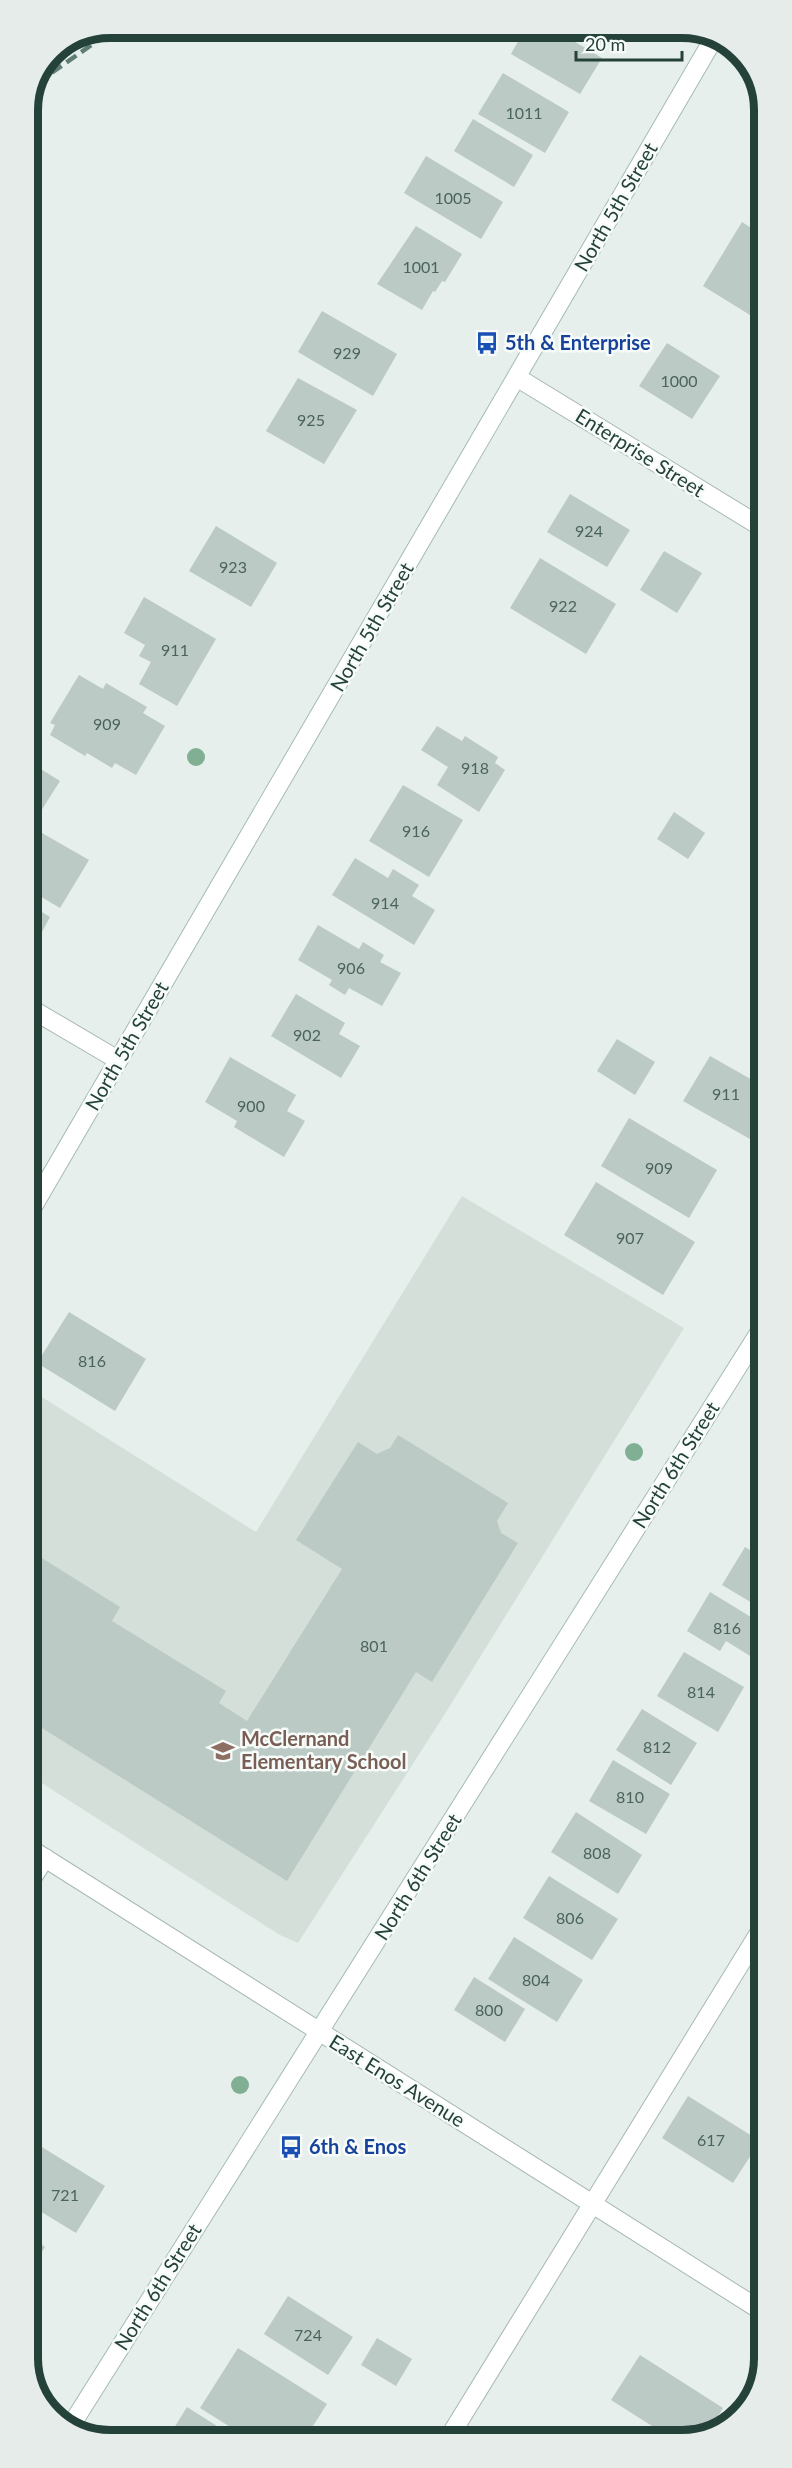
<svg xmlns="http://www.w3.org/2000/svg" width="792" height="2468" font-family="Lato,sans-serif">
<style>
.built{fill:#d4dfda}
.building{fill:#bbcac4}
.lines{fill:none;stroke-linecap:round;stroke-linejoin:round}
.lane-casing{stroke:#a8b8b2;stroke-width:20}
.street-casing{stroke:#a8b8b2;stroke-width:20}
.secondary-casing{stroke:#a4bbb3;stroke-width:20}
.lane{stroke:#fff;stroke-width:18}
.street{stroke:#fff;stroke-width:18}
.secondary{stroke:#fff;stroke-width:18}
.rail{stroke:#5f7d75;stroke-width:4.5;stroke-dasharray:12 6;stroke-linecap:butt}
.tree{fill:#80af93}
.labels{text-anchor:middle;stroke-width:5;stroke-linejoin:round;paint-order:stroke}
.number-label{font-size:16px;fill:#4a645c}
.street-label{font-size:20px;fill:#24423a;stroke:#f7fbf9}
.transit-label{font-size:20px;font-weight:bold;fill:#164399;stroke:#f7fbf9;text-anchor:start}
.education-label{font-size:20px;font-weight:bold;fill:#785e54;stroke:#f7fbf9;text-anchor:start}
.rim{fill:none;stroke:#24423a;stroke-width:8}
</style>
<rect width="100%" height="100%" fill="#e6efeb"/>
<path class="built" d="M 462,1196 L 684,1328 L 443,1717 L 298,1943 L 280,1935 L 29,1775 L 29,1389 L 256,1532 Z"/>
<g class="building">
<path d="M 526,27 L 550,27 L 602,58 L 580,94 L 511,54 Z"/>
<path d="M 586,27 L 623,27 L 613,43 Z"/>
<path d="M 503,73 L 569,112 L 545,153 L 478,114 Z"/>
<path d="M 473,119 L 533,155 L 514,187 L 454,151 Z"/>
<path d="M 426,156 L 503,202 L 481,239 L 404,193 Z"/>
<path d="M 742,222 L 762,235 L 763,323 L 703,286 Z"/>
<path d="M 416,226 L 462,254 L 445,282 L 442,281 L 435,292 L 433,291 L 422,310 L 377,284 Z"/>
<path d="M 322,311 L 397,354 L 373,396 L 298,352 Z"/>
<path d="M 667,343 L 720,376 L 692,419 L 639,386 Z"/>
<path d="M 298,378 L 357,410 L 324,464 L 266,431 Z"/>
<path d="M 570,494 L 630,530 L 607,567 L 547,532 Z"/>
<path d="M 216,526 L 277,563 L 251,607 L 189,571 Z"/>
<path d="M 664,551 L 702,573 L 677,613 L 640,590 Z"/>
<path d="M 540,558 L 616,604 L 586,654 L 510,608 Z"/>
<path d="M 144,597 L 216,639 L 177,706 L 139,684 L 151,662 L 139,656 L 145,645 L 124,633 Z"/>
<path d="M 79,675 L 103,689 L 106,683 L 147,707 L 143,713 L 165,726 L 136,775 L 115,763 L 112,768 L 87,753 L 85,756 L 50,735 L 55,725 L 50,723 Z"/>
<path d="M 437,726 L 462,741 L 465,736 L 498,757 L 495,763 L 505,770 L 479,812 L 437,785 L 448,767 L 421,750 Z"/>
<path d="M 28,761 L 60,781 L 41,811 L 28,803 Z"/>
<path d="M 403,785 L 463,820 L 429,877 L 369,841 Z"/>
<path d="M 674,812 L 705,833 L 688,859 L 657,839 Z"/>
<path d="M 28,825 L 89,860 L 60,908 L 28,889 Z"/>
<path d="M 355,858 L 388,878 L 393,869 L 419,885 L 412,896 L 435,910 L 414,945 L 332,895 Z"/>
<path d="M 28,897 L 32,899 L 29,904 L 50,917 L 28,958 Z"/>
<path d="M 318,925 L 359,949 L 363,942 L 384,955 L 380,962 L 401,973 L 382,1006 L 349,988 L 345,995 L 329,985 L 332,980 L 298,960 Z"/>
<path d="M 296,994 L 345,1023 L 339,1034 L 360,1046 L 341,1078 L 271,1036 Z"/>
<path d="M 617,1039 L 655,1062 L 635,1095 L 597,1071 Z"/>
<path d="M 710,1056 L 763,1086 L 764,1131 L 757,1143 L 683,1101 Z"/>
<path d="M 230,1057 L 296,1095 L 287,1111 L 305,1121 L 284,1157 L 234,1127 L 237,1121 L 205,1102 Z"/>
<path d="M 629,1118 L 717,1170 L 689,1218 L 601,1166 Z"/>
<path d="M 596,1182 L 695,1242 L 663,1295 L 564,1235 Z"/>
<path d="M 69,1312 L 146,1359 L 115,1411 L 37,1363 Z"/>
<path d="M 398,1435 L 508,1503 L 497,1521 L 501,1533 L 518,1543 L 432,1682 L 416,1672 L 287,1881 L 29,1720 L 29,1550 L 120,1607 L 112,1621 L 226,1691 L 219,1703 L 247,1721 L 342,1569 L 296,1540 L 358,1442 L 377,1454 L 390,1448 Z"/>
<path d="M 764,1517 L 764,1534 L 757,1529 Z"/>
<path d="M 745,1547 L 764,1558 L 764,1610 L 722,1585 Z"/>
<path d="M 710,1592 L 764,1625 L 763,1664 L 726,1641 L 720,1651 L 687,1631 Z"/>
<path d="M 684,1652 L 744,1687 L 718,1732 L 657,1696 Z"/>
<path d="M 642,1709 L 697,1743 L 671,1785 L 616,1750 Z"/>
<path d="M 613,1760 L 670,1794 L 646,1834 L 589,1801 Z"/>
<path d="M 576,1812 L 642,1855 L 618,1894 L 551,1852 Z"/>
<path d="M 549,1876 L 618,1919 L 592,1960 L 523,1918 Z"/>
<path d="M 514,1937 L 583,1980 L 557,2022 L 488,1979 Z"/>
<path d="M 474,1977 L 525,2009 L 505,2042 L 454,2010 Z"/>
<path d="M 688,2096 L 760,2141 L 733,2183 L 662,2138 Z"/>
<path d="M 29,2139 L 105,2186 L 76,2233 L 30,2205 Z"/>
<path d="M 30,2236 L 45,2247 L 30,2271 Z"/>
<path d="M 288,2296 L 353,2337 L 328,2375 L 264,2334 Z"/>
<path d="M 377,2338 L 412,2359 L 396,2386 L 361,2365 Z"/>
<path d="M 238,2348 L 327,2404 L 304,2440 L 294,2440 L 284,2433 L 279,2440 L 251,2440 L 200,2408 Z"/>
<path d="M 640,2355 L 723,2408 L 705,2438 L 671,2438 L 611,2400 Z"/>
<path d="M 187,2407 L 239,2440 L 166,2441 Z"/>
</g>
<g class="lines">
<g class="lane-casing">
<g id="lane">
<path d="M 29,1883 L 45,1858"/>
<path d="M 448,2439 L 764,1925"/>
</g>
</g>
<g class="street-casing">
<g id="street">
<path d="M 518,378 L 763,528"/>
<path d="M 28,1007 L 118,1060"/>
<path d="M 29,1848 L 765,2313"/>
</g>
</g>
<g class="secondary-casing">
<g id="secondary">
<path d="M 28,1215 L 714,38"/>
<path d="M 70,2427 L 764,1325"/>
</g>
</g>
<use href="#lane" class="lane"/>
<use href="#street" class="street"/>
<use href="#secondary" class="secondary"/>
<path class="rail" d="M 37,83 L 117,27"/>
</g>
<g class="tree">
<circle cx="196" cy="757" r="9"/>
<circle cx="634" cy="1452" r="9"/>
<circle cx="240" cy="2085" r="9"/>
</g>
<defs>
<g id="bus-bare" transform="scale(1.8)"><path d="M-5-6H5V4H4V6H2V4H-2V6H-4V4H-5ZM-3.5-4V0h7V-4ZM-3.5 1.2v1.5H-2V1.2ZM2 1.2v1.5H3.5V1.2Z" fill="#1a4fb4" stroke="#f7fbf9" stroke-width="2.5" paint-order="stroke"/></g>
<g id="school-bare" transform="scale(1.8)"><path d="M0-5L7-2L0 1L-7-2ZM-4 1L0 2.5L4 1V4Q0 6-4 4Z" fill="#8d6e63" stroke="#f7fbf9" stroke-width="2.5" paint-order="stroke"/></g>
</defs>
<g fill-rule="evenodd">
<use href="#bus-bare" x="487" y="343"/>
<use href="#school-bare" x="223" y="1751"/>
<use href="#bus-bare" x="291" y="2147"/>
</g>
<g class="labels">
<g class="number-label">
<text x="524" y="119">1011</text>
<text x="453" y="204">1005</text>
<text x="421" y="273">1001</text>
<text x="347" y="359">929</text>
<text x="679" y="387">1000</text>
<text x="311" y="426">925</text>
<text x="589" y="537">924</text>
<text x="233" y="573">923</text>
<text x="563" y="612">922</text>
<text x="175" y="656">911</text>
<text x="107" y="730">909</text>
<text x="475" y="774">918</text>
<text x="416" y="837">916</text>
<text x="385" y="909">914</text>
<text x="351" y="974">906</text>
<text x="307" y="1041">902</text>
<text x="726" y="1100">911</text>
<text x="251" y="1112">900</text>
<text x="659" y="1174">909</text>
<text x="630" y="1244">907</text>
<text x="92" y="1367">816</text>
<text x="727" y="1634">816</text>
<text x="374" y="1652">801</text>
<text x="701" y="1698">814</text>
<text x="657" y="1753">812</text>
<text x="630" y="1803">810</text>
<text x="597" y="1859">808</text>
<text x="570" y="1924">806</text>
<text x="536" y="1986">804</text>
<text x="489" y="2016">800</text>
<text x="711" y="2146">617</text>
<text x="65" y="2201">721</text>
<text x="308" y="2341">724</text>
</g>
<g class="street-label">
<text transform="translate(616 207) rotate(-60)" y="7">North 5th Street</text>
<text transform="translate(640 453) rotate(32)" y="7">Enterprise Street</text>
<text transform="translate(372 627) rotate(-60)" y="7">North 5th Street</text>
<text transform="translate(127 1046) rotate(-60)" y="7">North 5th Street</text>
<text transform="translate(676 1465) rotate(-58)" y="7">North 6th Street</text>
<text transform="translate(418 1877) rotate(-58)" y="7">North 6th Street</text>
<text transform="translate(397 2081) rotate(32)" y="7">East Enos Avenue</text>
<text transform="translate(158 2287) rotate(-58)" y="7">North 6th Street</text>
</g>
<g class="transit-label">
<text x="505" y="350">5th &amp; Enterprise</text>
<text x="309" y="2154">6th &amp; Enos</text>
</g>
<g class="education-label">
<text x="241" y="1746">McClernand<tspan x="241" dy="23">Elementary School</tspan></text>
</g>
</g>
<path d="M0 0H792V2468H0ZM110 38H682A72 72 0 0 1 754 110V2358A72 72 0 0 1 682 2430H110A72 72 0 0 1 38 2358V110A72 72 0 0 1 110 38Z" fill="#e6ecea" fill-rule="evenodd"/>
<path class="rim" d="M110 38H682A72 72 0 0 1 754 110V2358A72 72 0 0 1 682 2430H110A72 72 0 0 1 38 2358V110A72 72 0 0 1 110 38Z"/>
<path d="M576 51v9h106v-9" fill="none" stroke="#24423a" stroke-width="3"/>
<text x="585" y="51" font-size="18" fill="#24423a" stroke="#f7fbf9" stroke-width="4.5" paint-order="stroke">20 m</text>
</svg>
